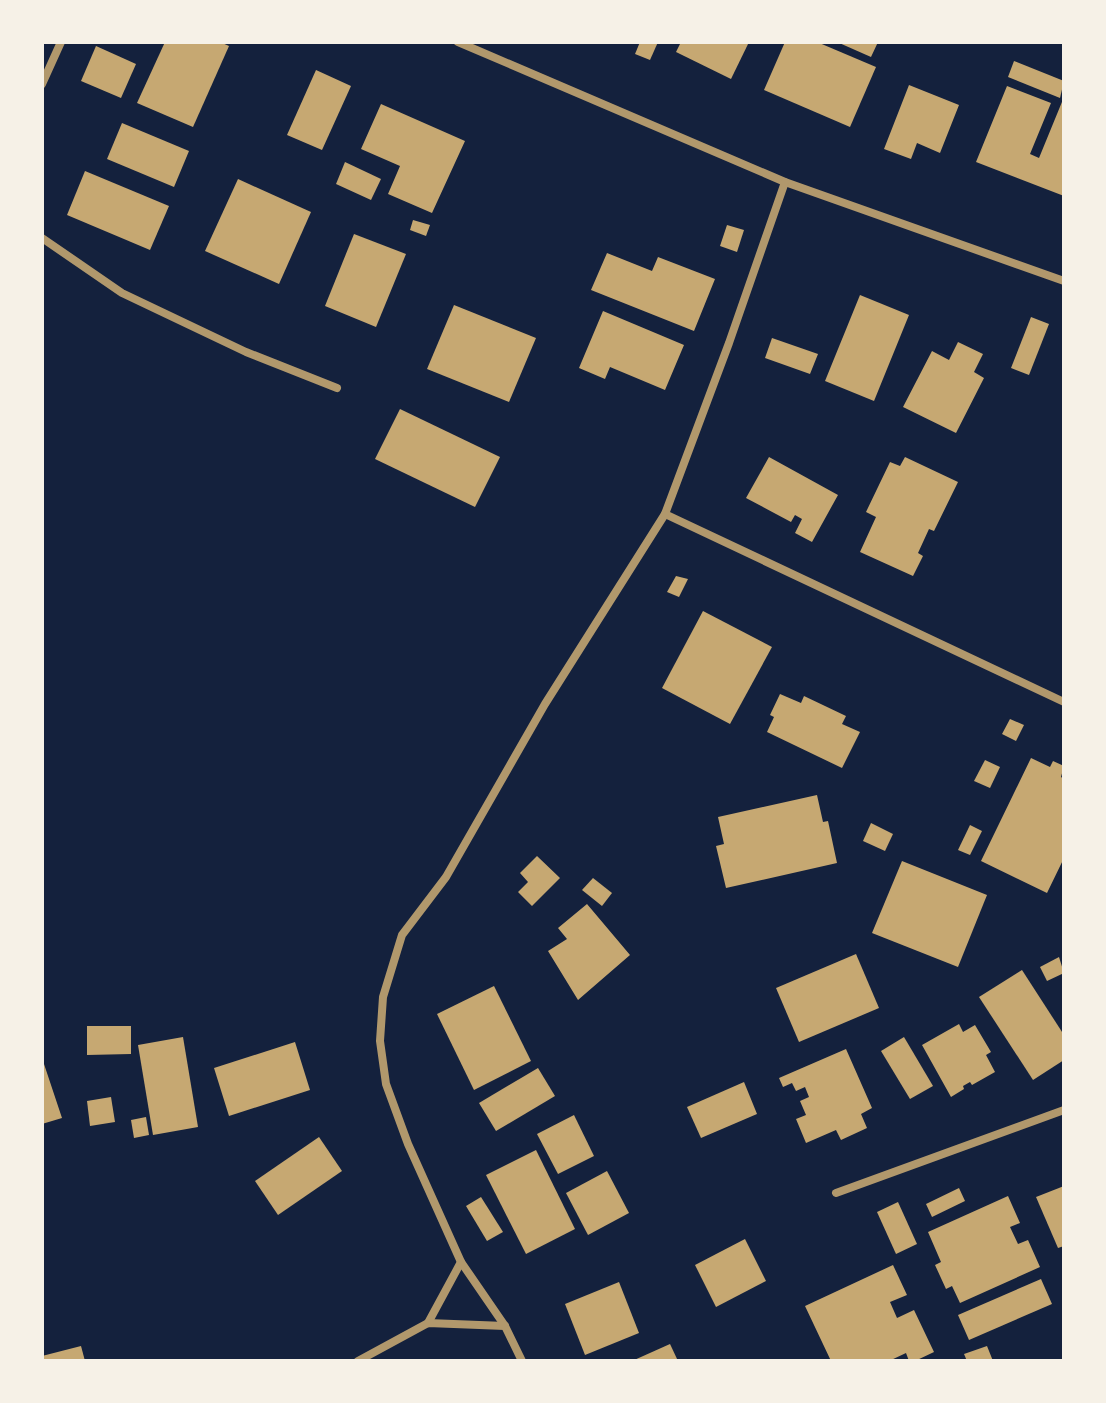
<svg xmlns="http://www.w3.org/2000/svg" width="1106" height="1403" font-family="Inter,sans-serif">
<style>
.building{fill:#c6a872}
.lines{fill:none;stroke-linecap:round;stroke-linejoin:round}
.minor{stroke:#b1986c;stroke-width:8}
</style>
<rect width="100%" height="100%" fill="#14213d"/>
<g class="building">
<path d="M 165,42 L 220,42 L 229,46 L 193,127 L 137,103 Z"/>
<path d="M 640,42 L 658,42 L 650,60 L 635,54 Z"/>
<path d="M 681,42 L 749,42 L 731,79 L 676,52 Z"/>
<path d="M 785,42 L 817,42 L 876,67 L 850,127 L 764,90 Z"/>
<path d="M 837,42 L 878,42 L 871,57 Z"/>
<path d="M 96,46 L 136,64 L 121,98 L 81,81 Z"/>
<path d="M 1014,61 L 1064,81 L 1060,98 L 1008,77 Z"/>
<path d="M 316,70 L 351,86 L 322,150 L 287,135 Z"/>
<path d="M 909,85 L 959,105 L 940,153 L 917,143 L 911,159 L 884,149 Z"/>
<path d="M 1007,86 L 1051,103 L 1030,154 L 1039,158 L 1064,97 L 1064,196 L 976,162 Z"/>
<path d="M 381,104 L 465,141 L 432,213 L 388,194 L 400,166 L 361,149 Z"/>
<path d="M 122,123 L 189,151 L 174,187 L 107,159 Z"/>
<path d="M 345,162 L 381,179 L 371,200 L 336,184 Z"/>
<path d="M 85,171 L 169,206 L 150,250 L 67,215 Z"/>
<path d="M 238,179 L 311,212 L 279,284 L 205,251 Z"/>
<path d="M 413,220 L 430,225 L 426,236 L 410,230 Z"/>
<path d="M 727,225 L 744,230 L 737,252 L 720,246 Z"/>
<path d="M 354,234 L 406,254 L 376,327 L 325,306 Z"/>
<path d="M 607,253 L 652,271 L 658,257 L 715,279 L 694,331 L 591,290 Z"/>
<path d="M 860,295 L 909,315 L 874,401 L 825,381 Z"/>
<path d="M 454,305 L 536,338 L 509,402 L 427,369 Z"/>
<path d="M 603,311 L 684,345 L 665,390 L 610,367 L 605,379 L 579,368 Z"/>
<path d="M 1031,317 L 1049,324 L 1029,375 L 1011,368 Z"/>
<path d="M 772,338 L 818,354 L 810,374 L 765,358 Z"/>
<path d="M 958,342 L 983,354 L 974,372 L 984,378 L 956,433 L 903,407 L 932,351 L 949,360 Z"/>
<path d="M 400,409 L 500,457 L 475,507 L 375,459 Z"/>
<path d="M 769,457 L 838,495 L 812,542 L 795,533 L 802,519 L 795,515 L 791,522 L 746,498 Z"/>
<path d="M 905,457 L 958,482 L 934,531 L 929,529 L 918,553 L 923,556 L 913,576 L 860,552 L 876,517 L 866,512 L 890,462 L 900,466 Z"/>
<path d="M 676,576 L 688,579 L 679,597 L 667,592 Z"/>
<path d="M 703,611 L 772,647 L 730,724 L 662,688 Z"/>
<path d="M 780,694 L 801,703 L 804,696 L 846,716 L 842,724 L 860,732 L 842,768 L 767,732 L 774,717 L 770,715 Z"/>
<path d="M 1010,719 L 1024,725 L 1016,741 L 1002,734 Z"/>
<path d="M 1031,758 L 1050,767 L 1053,761 L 1064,766 L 1061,777 L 1064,779 L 1064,858 L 1047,893 L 981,861 Z"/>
<path d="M 985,760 L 1000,767 L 990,788 L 974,781 Z"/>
<path d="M 817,795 L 823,822 L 828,821 L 837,863 L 726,888 L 716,846 L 724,844 L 718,817 Z"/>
<path d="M 871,823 L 893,834 L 885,851 L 863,841 Z"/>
<path d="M 970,825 L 982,831 L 970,855 L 958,850 Z"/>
<path d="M 537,856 L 560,878 L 532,906 L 518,892 L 528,882 L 520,873 Z"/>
<path d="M 902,861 L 987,895 L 958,967 L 872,933 Z"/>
<path d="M 593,878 L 612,893 L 602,906 L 582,890 Z"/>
<path d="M 587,904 L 630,955 L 578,1000 L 548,951 L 567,939 L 558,928 Z"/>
<path d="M 856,954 L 879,1008 L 799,1042 L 776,988 Z"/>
<path d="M 1059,957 L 1064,973 L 1047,981 L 1040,967 Z"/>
<path d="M 1022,970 L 1064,1035 L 1064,1060 L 1033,1080 L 979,997 Z"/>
<path d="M 494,986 L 531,1061 L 474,1090 L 437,1014 Z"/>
<path d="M 959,1024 L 963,1032 L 975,1025 L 991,1052 L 986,1055 L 995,1072 L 972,1085 L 970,1082 L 963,1086 L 964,1089 L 951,1097 L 922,1045 Z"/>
<path d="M 87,1026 L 131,1026 L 131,1054 L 87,1055 Z"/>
<path d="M 183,1037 L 198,1127 L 153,1135 L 138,1045 Z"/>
<path d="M 904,1037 L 933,1086 L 910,1099 L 881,1051 Z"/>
<path d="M 295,1042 L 310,1090 L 229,1116 L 214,1068 Z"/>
<path d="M 846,1049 L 872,1108 L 861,1114 L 867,1128 L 841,1140 L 836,1130 L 806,1143 L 796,1119 L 806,1115 L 800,1101 L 809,1097 L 805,1087 L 796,1091 L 792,1083 L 783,1087 L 779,1078 Z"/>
<path d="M 42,1058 L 62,1118 L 42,1124 Z"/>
<path d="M 538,1068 L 555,1096 L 496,1131 L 479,1103 Z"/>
<path d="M 744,1082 L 757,1114 L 701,1138 L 687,1107 Z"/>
<path d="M 111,1097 L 115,1122 L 90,1126 L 87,1101 Z"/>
<path d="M 574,1115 L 594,1156 L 558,1174 L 537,1134 Z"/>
<path d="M 146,1117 L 149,1135 L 134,1138 L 131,1120 Z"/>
<path d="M 319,1137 L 342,1171 L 278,1215 L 255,1181 Z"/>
<path d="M 536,1150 L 575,1229 L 526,1254 L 486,1175 Z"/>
<path d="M 607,1171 L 629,1213 L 588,1235 L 566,1193 Z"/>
<path d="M 1064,1186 L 1064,1246 L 1058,1248 L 1036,1197 Z"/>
<path d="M 959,1188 L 965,1201 L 932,1217 L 926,1204 Z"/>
<path d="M 1008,1196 L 1020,1223 L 1010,1227 L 1018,1244 L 1028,1240 L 1040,1267 L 960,1303 L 952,1286 L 946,1289 L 935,1265 L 941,1262 L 928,1232 Z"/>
<path d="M 481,1197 L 503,1232 L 487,1241 L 466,1206 Z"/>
<path d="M 898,1202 L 917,1244 L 896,1254 L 877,1212 Z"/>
<path d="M 745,1239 L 766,1281 L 716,1307 L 695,1265 Z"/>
<path d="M 893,1265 L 907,1295 L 890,1302 L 897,1318 L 914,1310 L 934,1352 L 915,1361 L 909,1361 L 906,1353 L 889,1361 L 831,1361 L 805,1306 Z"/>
<path d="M 1041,1279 L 1052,1304 L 969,1340 L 958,1315 Z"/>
<path d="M 619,1282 L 639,1333 L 585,1355 L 565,1304 Z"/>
<path d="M 670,1344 L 678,1361 L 632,1361 Z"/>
<path d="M 81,1346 L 85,1361 L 42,1361 L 42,1356 Z"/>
<path d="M 987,1346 L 993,1361 L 967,1361 L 964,1354 Z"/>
</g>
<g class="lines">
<g class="minor">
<path d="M 458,42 L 785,182 L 1064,281"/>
<path d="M 42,84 L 61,42"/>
<path d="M 42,238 L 122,293 L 246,352 L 337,388"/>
<path d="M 665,514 L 1064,702"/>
<path d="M 836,1193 L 1064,1110"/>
<path d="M 428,1323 L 461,1262"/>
<path d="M 358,1361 L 428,1323 L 505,1326"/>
<path d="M 522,1361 L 505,1326 L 461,1262 L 408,1144 L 386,1084 L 380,1041 L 383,997 L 402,935 L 446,877 L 545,704 L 665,514 L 729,343 L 785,182"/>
</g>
</g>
<rect width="1106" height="1403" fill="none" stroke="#f6f1e7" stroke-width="88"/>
</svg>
